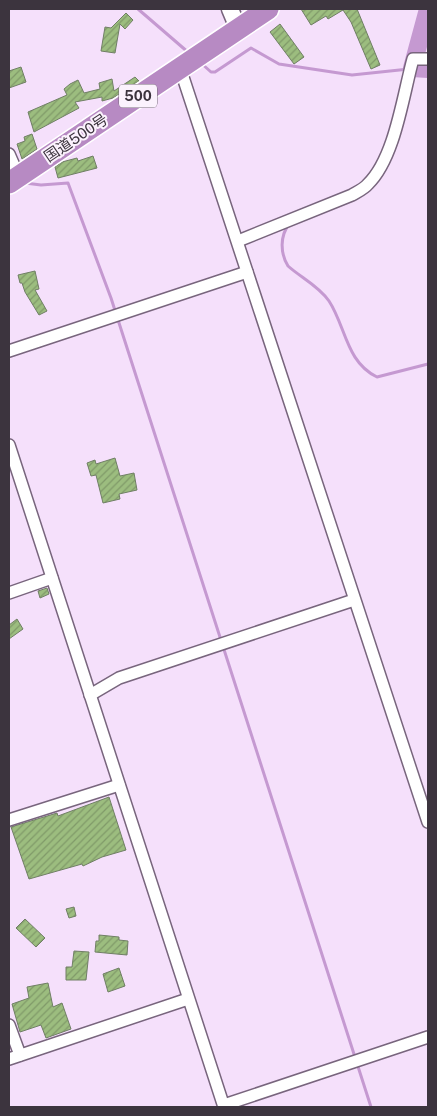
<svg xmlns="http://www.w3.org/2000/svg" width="437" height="1116" font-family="'Public Sans','Noto Sans JP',sans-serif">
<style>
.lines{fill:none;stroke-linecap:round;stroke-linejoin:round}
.stream{stroke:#c599d1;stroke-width:3}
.river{stroke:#c599d1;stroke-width:18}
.building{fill:url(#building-hatch);stroke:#707f65}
.street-casing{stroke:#78657d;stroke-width:14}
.secondary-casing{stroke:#78657d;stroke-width:19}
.highway-casing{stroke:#fff;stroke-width:24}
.street{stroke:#fff;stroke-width:11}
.secondary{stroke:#fff;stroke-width:16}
.highway{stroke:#b78ac3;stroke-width:21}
.labels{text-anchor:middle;stroke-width:4;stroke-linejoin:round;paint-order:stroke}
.shield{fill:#fbf2fd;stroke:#756d77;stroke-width:1}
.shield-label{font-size:14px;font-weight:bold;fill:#3c343e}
.street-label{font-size:15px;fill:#3c343e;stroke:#fbf2fd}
</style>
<defs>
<pattern id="building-hatch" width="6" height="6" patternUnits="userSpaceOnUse" patternTransform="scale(1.25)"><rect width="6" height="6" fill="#9cbd7f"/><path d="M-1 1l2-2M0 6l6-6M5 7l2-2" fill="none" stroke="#809a69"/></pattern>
</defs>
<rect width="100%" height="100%" fill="#f5e0fb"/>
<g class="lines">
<g class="stream">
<path d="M 138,9 L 189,53"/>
<path d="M 201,63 L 211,72 L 215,72 L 251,48 L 279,64 L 352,75 L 409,69"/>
<path d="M 25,183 L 41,185 L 68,183 L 111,298 L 371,1107"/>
<path d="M 289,224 C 280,236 280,253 288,266 C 300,277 319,286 329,301 C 346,327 346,362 377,377 L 428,364"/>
</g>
<path class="river" d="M 428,9 L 412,68 L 428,69"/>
</g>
<g class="building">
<path d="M 301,9 L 357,9 L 380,65 L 371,69 L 351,22 L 343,10 L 328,19 L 326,16 L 311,25 Z"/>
<path d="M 126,13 L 133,20 L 125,29 L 120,24 L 115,53 L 101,51 L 105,27 L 111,28 Z"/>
<path d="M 280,24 L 304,57 L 294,64 L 270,32 Z"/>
<path d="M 21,67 L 26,82 L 9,88 L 9,71 Z"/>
<path d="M 135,77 L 139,81 L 113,98 L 102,101 L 102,97 L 75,102 L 79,108 L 34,132 L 28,112 L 67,95 L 64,89 L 70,84 L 78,80 L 84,93 L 100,89 L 99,83 L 112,79 L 114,91 Z"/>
<path d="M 32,134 L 37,149 L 22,159 L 17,144 L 25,141 L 24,137 Z"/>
<path d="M 93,156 L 97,168 L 58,178 L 55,167 L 62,162 L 77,158 L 78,161 Z"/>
<path d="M 35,271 L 39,289 L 35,290 L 47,311 L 39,315 L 25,292 L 22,283 L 20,283 L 18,275 Z"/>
<path d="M 115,458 L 120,476 L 134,473 L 137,490 L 119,494 L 120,499 L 103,503 L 96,475 L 91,476 L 87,463 L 95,460 L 96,464 Z"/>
<path d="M 47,588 L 49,594 L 40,598 L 38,591 Z"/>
<path d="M 17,619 L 23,629 L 9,639 L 9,625 Z"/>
<path d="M 109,797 L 126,850 L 102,857 L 83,866 L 82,864 L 29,879 L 11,827 L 57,813 L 58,816 Z"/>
<path d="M 74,907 L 76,916 L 69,918 L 66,909 Z"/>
<path d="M 25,919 L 45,938 L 36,947 L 16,928 Z"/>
<path d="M 99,935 L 119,937 L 119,940 L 128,941 L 127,955 L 95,952 L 96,941 L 99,941 Z"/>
<path d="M 74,951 L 89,952 L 86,980 L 66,980 L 66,967 L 72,967 Z"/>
<path d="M 119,968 L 125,986 L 108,992 L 103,974 Z"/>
<path d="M 48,983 L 53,1007 L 62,1003 L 71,1029 L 46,1038 L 41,1025 L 20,1032 L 12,1004 L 29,998 L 27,987 Z"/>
</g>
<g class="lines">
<g class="street-casing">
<g id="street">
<path d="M 180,68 L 428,822"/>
<path d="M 9,154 L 19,177"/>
<path d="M 238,241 L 352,195 C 357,192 364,189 368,184 C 395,158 403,95 413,59 L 428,59"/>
<path d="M 9,351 L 247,272"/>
<path d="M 9,445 L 224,1107"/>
<path d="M 9,593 L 52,578"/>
<path d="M 90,695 L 119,678 L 354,600"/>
<path d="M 9,820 L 119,785"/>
<path d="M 9,1025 L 20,1055"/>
<path d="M 9,1059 L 188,999"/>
<path d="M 224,1105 L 428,1037"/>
</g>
</g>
<g class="secondary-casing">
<path id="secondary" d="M 230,9 L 238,28"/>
</g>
<g class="highway-casing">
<path id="highway" d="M 9,183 L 268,9"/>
</g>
<use href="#street" class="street"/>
<use href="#secondary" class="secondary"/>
<use href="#highway" class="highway"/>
</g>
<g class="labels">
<rect class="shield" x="119" y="84.5" width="38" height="23" rx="4"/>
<g class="shield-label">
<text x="138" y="101">500</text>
</g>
<g class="street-label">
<text transform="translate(76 138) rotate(-34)" y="5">国道500号</text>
</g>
</g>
<rect width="437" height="1116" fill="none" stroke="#3c343e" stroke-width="20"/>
</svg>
